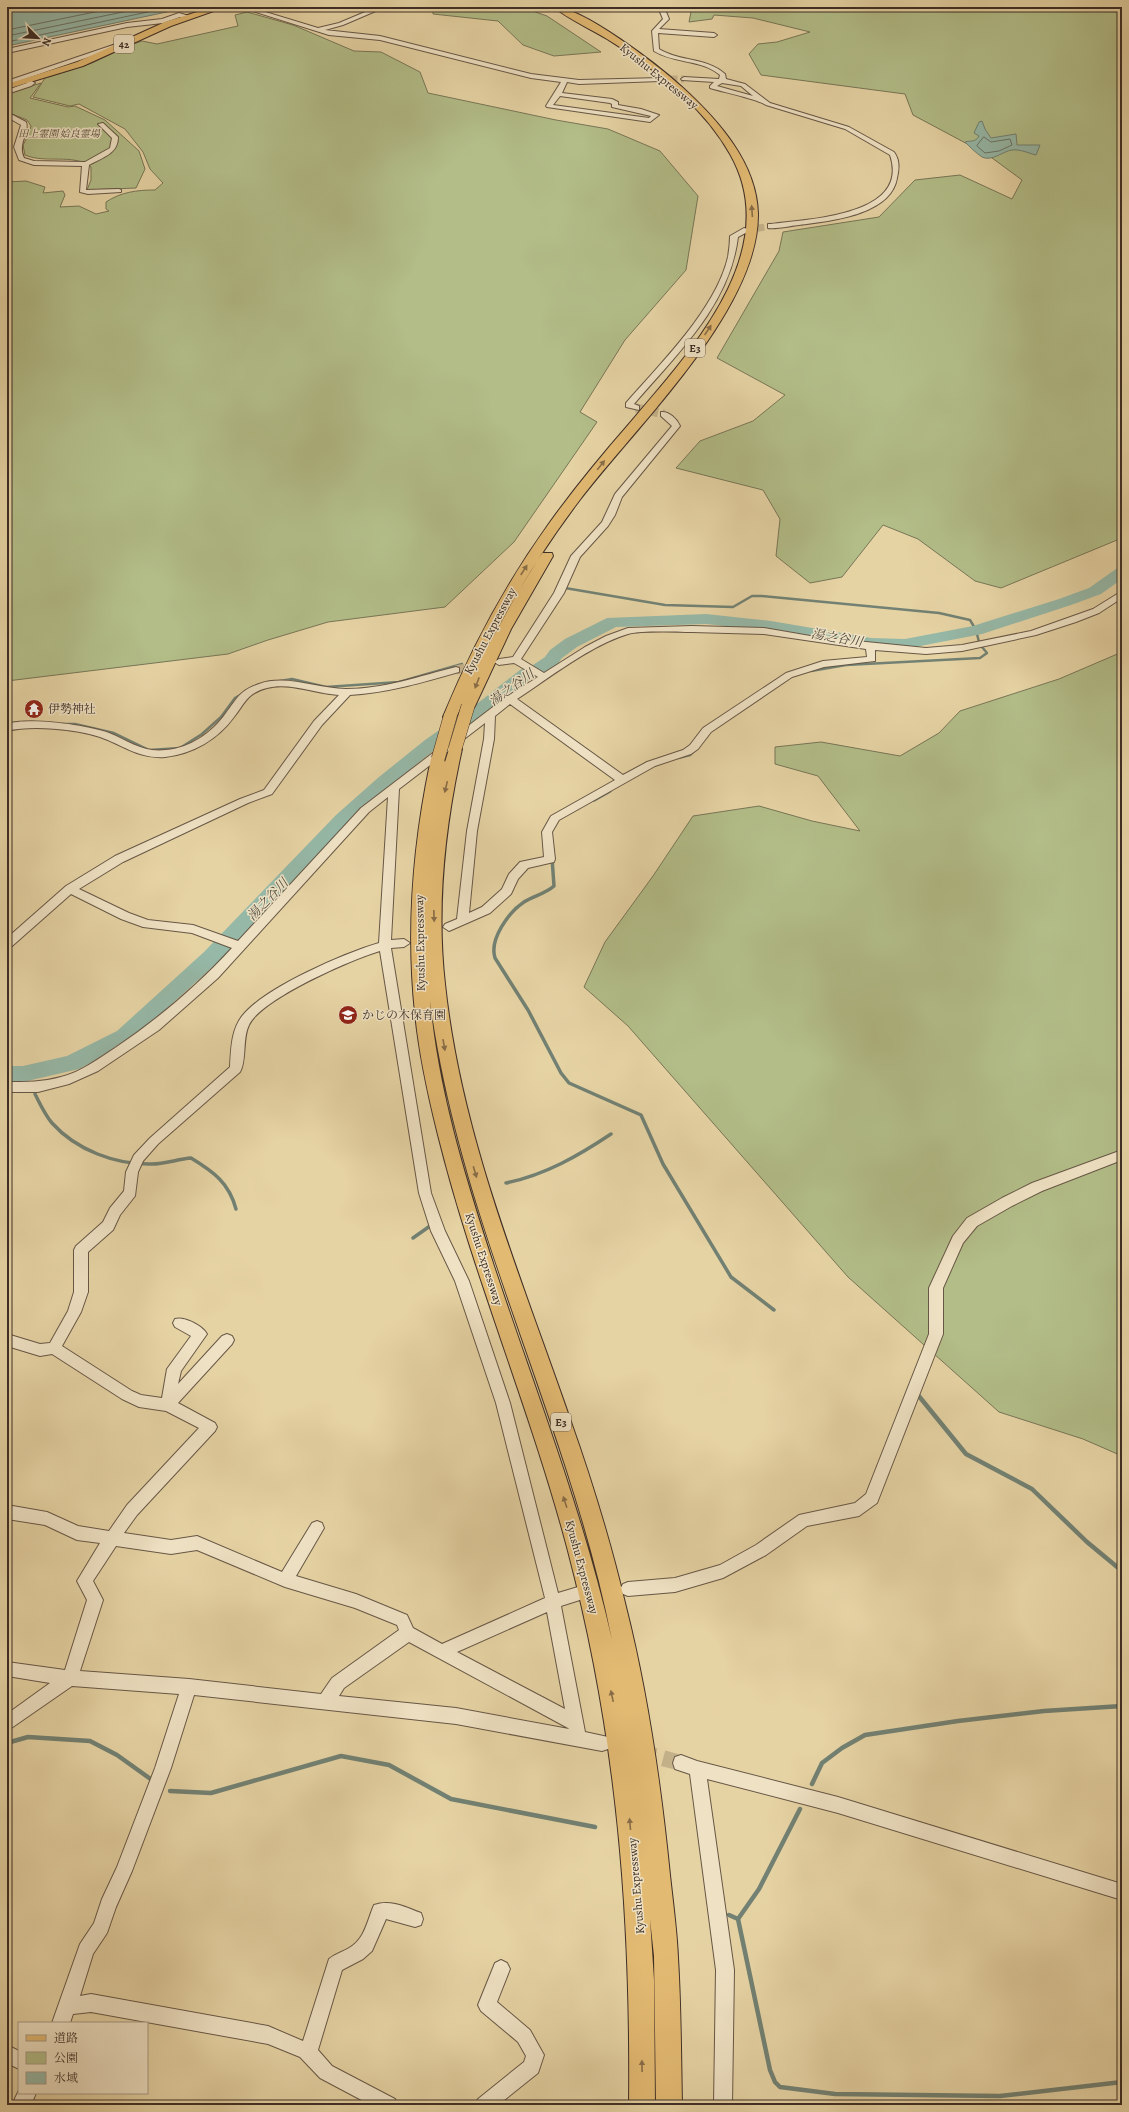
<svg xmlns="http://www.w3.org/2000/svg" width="1129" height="2112" font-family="Alegreya,'Noto Serif JP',serif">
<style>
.green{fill:#b2bd88;stroke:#787657}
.water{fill:#96b8a7;stroke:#728173}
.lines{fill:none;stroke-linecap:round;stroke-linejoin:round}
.shore{stroke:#6a7366;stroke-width:1}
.stream-far2{stroke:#728173;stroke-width:2.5}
.stream-far1{stroke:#728173;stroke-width:3.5}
.stream{stroke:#728173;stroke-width:4.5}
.river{fill:#96b8a7;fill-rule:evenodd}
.minor-tunnel-far2{stroke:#c4b28b;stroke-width:7;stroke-dasharray:7 3.5;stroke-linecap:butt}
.minor-tunnel-far1{stroke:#c4b28b;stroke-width:9;stroke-dasharray:9 4.5;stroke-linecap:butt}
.minor-tunnel{stroke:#c4b28b;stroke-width:16;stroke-dasharray:16 8;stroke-linecap:butt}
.minor-casing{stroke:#675746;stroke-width:2}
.major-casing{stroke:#3d2e26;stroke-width:2}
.highway-casing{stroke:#3d2e26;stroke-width:2}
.minor{fill:#efe2c4;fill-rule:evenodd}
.major{fill:#e3ba72;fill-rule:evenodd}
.highway{fill:#e3ba72;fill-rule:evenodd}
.highway-bridge-casing{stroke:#3d2e26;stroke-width:14;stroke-linecap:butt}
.highway-bridge{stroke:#e3ba72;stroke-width:13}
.oneway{fill:#886d48}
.labels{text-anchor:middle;stroke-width:3;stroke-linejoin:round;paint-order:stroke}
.far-park-label{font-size:10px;font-style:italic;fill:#544b3a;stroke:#efe2c4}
.shield{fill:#efe2c4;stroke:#726455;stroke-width:1}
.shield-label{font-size:11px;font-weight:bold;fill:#3d2e26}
.street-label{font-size:12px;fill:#3d2e26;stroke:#efe2c4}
.poi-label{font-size:12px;fill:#3d2e26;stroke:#efe2c4;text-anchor:start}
.water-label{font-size:13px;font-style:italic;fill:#4f4a40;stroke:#efe2c4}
</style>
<rect width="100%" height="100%" fill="#e6d3a4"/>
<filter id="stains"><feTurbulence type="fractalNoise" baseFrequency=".005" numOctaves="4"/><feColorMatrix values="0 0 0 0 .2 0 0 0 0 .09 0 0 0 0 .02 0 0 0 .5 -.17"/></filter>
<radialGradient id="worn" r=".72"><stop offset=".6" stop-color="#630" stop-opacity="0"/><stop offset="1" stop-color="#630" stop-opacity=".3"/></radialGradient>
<g class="green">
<path d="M 521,7 L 547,16 L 601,52 L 554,56 L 523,45 L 498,21 L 433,14 L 433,8 Z"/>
<path d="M 681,7 L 1106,7 L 1122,15 L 1122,538 L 1001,588 L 975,581 L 918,539 L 883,525 L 842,577 L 810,583 L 776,556 L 780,519 L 763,490 L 676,468 L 700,441 L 753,421 L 785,395 L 717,358 L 779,251 L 783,232 L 879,217 L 915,180 L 960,175 L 1012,199 L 1022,180 L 988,155 L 913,115 L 905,94 L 761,75 L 749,54 L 758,44 L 777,42 L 810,32 L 753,18 L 714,15 L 712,19 L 689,22 L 691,12 Z"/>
<path d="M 247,12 L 293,25 L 354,51 L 381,52 L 420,72 L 428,93 L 556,120 L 608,129 L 660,151 L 698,196 L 686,270 L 625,340 L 580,412 L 597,422 L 514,542 L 445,607 L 328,622 L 268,640 L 228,654 L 7,681 L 7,182 L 26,181 L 45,187 L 43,193 L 63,191 L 65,195 L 60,207 L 79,206 L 96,214 L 109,211 L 106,209 L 106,202 C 121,192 137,190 155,190 L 163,183 L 150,169 L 143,152 L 125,129 L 79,104 L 70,106 L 33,97 L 45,78 L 92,63 L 128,46 L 142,41 L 157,44 L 238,26 L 235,15 Z"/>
<path d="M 41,83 L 30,98 L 68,107 L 75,106 L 105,120 L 139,151 L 145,169 L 136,188 L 87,190 L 91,180 L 91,167 C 73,153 46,164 25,155 L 23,145 L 29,134 L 31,126 L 27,120 L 7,112 L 7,94 Z"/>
<path d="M 1122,652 L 1122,1456 L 1083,1439 L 999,1412 L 848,1277 L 628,1026 L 584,987 L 605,942 L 653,876 L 693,816 L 759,806 L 812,821 L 860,831 L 818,776 L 775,764 L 775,747 L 821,742 L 900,756 L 939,733 L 960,711 L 1059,679 Z"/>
</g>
<g class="water">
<path d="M 7,7 L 190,7 L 7,46 Z"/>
<path d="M 982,121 L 985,129 L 991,138 L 1016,134 L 1017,145 L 1040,145 L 1036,155 C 1028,153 1020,149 1012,150 C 1003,151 992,162 982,157 C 976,153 970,147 965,142 C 971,140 975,143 979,136 L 974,133 L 979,122 Z"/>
</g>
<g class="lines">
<g class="shore">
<path d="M 7,30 L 119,7"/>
<path d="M 7,36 L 147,7"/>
<path d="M 7,42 L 171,7"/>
<path d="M 984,137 L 991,142 L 1010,139 L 1012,145 L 999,151 L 985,153 L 977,146 Z"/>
</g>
<g class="stream-far2">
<path d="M 565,588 L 665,605 L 733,607 L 752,596 L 761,596 L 939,613 L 970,620 L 976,630 L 979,642"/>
<path d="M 811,671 L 846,665 L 980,658 L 987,653 L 982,647"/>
<path d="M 257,685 L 292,679 L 326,687 L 399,682 L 462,664"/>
<path d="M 7,724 L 20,722"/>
<path d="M 62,724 L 75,724 L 114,733 L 149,750 L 180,748 L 202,734 L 221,717 L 235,698 L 245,692"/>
<path d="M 678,758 L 690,755 L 694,751"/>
</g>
<g class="stream-far1">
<path d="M 594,800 L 610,791"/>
<path d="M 552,858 L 554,886 C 545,894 533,896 524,902 C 509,912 489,939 495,958 L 528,1010 L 561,1073 L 569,1083 L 641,1115 L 663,1164 L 731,1277 L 774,1310"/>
<path d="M 23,1074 L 25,1081"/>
<path d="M 35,1094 C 40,1104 45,1115 52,1123 C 76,1150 116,1165 152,1164 C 165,1164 178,1159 191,1158 C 214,1172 229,1183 236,1209"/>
<path d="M 506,1183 C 545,1175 578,1156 611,1134"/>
<path d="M 413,1238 L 430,1226"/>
</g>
<g class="stream">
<path d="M 918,1395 L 966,1454 L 1032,1489 L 1087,1542 L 1122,1571"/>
<path d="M 7,1743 L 28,1737 L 90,1741 L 117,1755 L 152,1780"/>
<path d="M 812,1784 L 822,1763 L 842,1748 L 865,1735 L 958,1721 L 1044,1711 L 1122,1706"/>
<path d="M 170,1791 L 211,1793 L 341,1756 L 389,1765 L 451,1799 L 595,1827"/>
<path d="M 800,1809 L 759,1889 L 738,1919 L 770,2070 L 775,2082 L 780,2087 L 835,2094 L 1000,2096 L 1122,2082"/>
<path d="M 729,1915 L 738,1919"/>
</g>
<path class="river" d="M 1122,567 L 1122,579 L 1101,594 L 1071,605 L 982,634 L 905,649 L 871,648 L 771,631 L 706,624 L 616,627 L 577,647 L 562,658 L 557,665 L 545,673 L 532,678 L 490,711 L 437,748 L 391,785 L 350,823 L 218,962 L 131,1041 L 79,1069 L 23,1082 L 7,1082 L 7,1066 L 23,1066 L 67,1056 L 117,1031 L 204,952 L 336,815 L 379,777 L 425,740 L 478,703 L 520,670 L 533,665 L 545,657 L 550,650 L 565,639 L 607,618 L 706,614 L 771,621 L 871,638 L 905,639 L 973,626 L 1059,599 L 1089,588 L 1116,569 Z"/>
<g class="minor-tunnel-far2">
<path d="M 660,79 L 684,79"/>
<path d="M 747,230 L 771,226"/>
</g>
<g class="minor-tunnel-far1">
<path d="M 636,408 L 664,414"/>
<path d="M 456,670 L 480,665"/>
</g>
<path class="minor-tunnel" d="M 640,1752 L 681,1763"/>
<g class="minor-casing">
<g id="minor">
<path d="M 240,7 L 249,7 L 318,28 L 339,23 L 377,7 L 385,7 L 343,25 L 325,30 L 380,36 L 531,74 L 579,80 L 662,78 L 663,79 L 660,81 L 579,84 L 567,82 L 562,93 L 612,99 L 618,102 L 618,105 L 641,109 L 659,115 L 650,122 L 547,107 L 546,106 L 561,82 L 531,78 L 380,40 L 329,35 ZM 560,96 L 610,103 L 612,104 L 612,107 L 651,116 L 649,118 L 553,105 Z"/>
<path d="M 658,7 L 664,7 L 669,19 L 659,29 L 714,33 L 717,35 L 714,37 L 658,33 L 659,49 C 680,62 706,57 725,74 L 726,79 L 745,84 L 770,103 L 849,127 L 894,152 C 900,160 899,169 897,178 C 891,215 830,221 799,225 C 789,226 778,229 768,228 L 768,224 L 771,224 C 808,219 911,216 890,155 L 845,129 L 766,105 C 757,99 723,92 710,88 L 710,86 L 714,82 L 682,80 L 681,79 L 684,77 L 719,79 L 720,75 C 701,59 675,64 654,51 L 652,31 L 663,19 ZM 722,83 L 741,86 L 753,96 L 717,86 Z"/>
<path d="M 179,13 L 189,16 L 186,18 L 180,17 L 163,23 L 127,27 L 7,53 L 7,49 L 127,23 L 162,19 Z"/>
<path d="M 116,44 L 118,45 L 118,47 L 7,85 L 7,81 Z"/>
<path d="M 26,80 L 30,80 L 35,83 L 31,86 L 7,94 L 7,90 L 27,83 Z"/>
<path d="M 7,112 L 26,122 C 30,133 17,143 24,158 L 34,161 L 85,162 L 110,148 L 112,138 L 98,124 L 103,123 L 118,137 C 118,154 103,157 89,165 L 86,190 L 119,189 L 121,190 L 121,192 L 88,194 L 80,192 L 82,166 L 34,165 L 19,160 L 14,147 L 21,125 L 7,117 Z"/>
<path d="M 744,228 L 751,230 L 738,237 C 730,305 676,355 634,404 L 639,406 L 639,410 L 626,407 L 626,403 C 660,364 716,309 728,257 C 729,251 730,243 730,236 Z"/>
<path d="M 661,412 C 669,411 677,419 680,426 L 622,497 L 615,515 L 608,526 L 580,557 L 564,593 L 521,659 L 544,673 L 585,647 L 606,636 L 628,628 L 692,626 L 764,628 L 816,637 L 926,648 L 962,645 L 1031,631 L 1093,609 L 1122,591 L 1122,598 L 1099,613 L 1076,622 L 1036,635 L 962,651 L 926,654 L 875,650 L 875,661 L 824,667 L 792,677 L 711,732 L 698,749 L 691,754 L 655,766 L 559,820 L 552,832 L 555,859 L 554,862 L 528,868 L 518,879 L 511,894 L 490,913 L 449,931 L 443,927 L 445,924 L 457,919 L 467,831 L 484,739 L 485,723 L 399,789 L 391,940 L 404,939 L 410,943 L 404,947 L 391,948 L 431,1193 L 445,1231 L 469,1281 L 510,1403 L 558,1593 L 578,1587 L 583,1589 L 586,1594 L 583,1599 L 561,1606 L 585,1732 L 608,1737 L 610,1743 L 608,1749 L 602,1751 L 456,1724 L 194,1695 L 171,1768 L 132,1871 L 116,1907 L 107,1933 L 93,1954 L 80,1996 L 91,1994 L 268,2026 L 303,2041 L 329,1959 C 335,1954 342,1952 349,1948 C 365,1939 367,1921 374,1905 C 390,1899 406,1907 421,1913 L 423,1919 L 421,1925 L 415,1927 L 386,1919 L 372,1951 L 363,1959 L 342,1970 L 318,2050 L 332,2066 L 395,2099 L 398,2105 L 371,2105 L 320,2078 L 300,2057 L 268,2044 L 91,2012 L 73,2014 L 70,2023 L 52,2023 L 80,1944 L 94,1923 L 102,1899 L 117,1867 L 155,1768 L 179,1694 L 72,1686 L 7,1731 L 7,1714 L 50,1683 L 7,1676 L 7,1662 L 65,1670 L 87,1600 L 77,1581 L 100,1543 L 77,1540 L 45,1525 L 7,1519 L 7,1505 L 47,1512 L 78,1526 L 109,1531 L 127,1505 L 199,1428 L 166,1411 L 139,1407 L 122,1399 L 52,1354 L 40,1356 L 7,1346 L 7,1334 L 40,1344 L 50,1343 L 68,1311 L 74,1292 L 74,1250 L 76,1246 L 103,1222 L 110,1208 L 124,1191 L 126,1172 L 134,1155 L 150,1138 L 230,1067 C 231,1050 231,1029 243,1015 C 266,987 345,953 379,943 L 388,797 L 369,812 L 218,978 L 159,1030 L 98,1071 L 69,1084 L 38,1092 L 7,1092 L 7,1082 C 26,1082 43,1082 61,1077 C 81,1072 98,1059 115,1048 C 158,1019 197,986 232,948 L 192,933 L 143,927 L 121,919 L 71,894 L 11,947 L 7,948 L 7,938 L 66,886 L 115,856 L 240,799 L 264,790 L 314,721 L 339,695 C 316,694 290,682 267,688 C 247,693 245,703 234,717 C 218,739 193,754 165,757 C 139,759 123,745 100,737 C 75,729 32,725 7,731 L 7,724 C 29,717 87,725 109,733 C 129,741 143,753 166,750 C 190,748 212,733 226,713 C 238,698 239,691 259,684 C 286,674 318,689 346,689 C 384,689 420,676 456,667 L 459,668 L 459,672 C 424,682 387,693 350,695 L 322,725 L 272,794 L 248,803 L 123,862 L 79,889 L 129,913 L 148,920 L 193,925 L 238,941 L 361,808 L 506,697 L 538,677 L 514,663 L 499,665 L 494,662 L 499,659 L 513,657 L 554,593 L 571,556 L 602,522 L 615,494 L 672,426 L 661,416 ZM 692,632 L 764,634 L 866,649 L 867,657 L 823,661 L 786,673 L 703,728 L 690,745 L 683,750 L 647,762 L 623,775 L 517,699 C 549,678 591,645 628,634 C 643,630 675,632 692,632 ZM 510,704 L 615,780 L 551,816 L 542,832 L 544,857 L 520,862 L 509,874 L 502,889 L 482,907 L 469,913 L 477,831 L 494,739 L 495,716 ZM 380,951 L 419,1193 L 431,1231 L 455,1281 L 496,1403 L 545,1598 L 442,1644 L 413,1628 L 407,1615 L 356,1594 L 296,1576 L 324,1528 L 322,1523 L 317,1521 L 312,1523 L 282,1572 L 197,1536 L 171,1540 L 124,1533 L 137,1515 L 215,1431 L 217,1427 L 215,1423 L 178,1403 L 232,1344 L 234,1340 L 232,1336 L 227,1334 L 222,1336 L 178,1384 L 181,1371 L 207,1334 C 203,1326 184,1316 175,1319 L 173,1323 L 175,1327 L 191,1336 L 167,1369 L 162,1398 L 141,1395 L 132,1391 L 62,1346 L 81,1312 L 88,1292 L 88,1252 L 113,1230 L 120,1215 L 135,1196 L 138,1172 L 143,1161 L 158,1144 L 240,1072 C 247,1060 242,1039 249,1025 C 261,999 352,959 380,951 ZM 116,1546 L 171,1554 L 197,1550 L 285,1587 L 355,1608 L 397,1625 L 399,1630 L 332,1678 L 321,1694 L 189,1679 L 80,1671 L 103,1600 L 93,1581 ZM 547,1612 L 565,1709 L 457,1652 ZM 409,1642 L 568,1728 L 569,1729 L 456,1708 L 339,1696 L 344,1688 Z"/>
<path d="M 1122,1150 L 1122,1160 L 1042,1191 L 1012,1206 L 977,1226 L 963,1243 L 943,1288 L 943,1334 L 877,1503 L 859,1516 L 807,1526 L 766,1555 L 723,1578 L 675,1592 L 628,1596 L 623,1594 L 620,1589 L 623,1584 L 628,1582 L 675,1578 L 720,1565 L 756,1545 L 799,1515 L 855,1503 L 866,1494 L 929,1334 L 929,1288 L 953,1236 L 967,1218 L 1002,1198 L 1032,1183 Z"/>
<path d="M 681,1755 L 697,1761 L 838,1797 L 1122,1884 L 1122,1900 L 838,1813 L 707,1779 L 734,1970 L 732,2105 L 714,2105 L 716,1970 L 690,1774 L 675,1769 L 673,1763 L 675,1757 Z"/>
<path d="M 501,1960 L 507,1963 L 510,1969 L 497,2002 L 530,2030 L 544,2055 L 538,2073 L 498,2105 L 475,2105 L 478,2099 L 524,2062 L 526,2056 L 518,2042 L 481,2011 L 478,2005 L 495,1963 Z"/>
<path d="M 7,2045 L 19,2051 L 19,2069 L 7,2063 Z"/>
<path d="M 19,2090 L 19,2093 L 36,2093 L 31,2105 L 12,2105 Z"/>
</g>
</g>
<g class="major-casing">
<path id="major" d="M 213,7 L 225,7 L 171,26 L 83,66 L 7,89 L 7,84 L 77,62 L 165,22 Z"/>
</g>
<g class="highway-casing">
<g id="highway">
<path d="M 554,7 C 583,7 659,66 682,87 C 718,120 757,163 758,214 C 759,310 635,427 579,501 C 544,547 514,596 487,648 L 518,592 L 542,553 L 552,553 L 553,556 L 511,629 L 475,706 L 473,709 L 468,710 L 461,707 L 455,720 L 445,720 L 443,717 C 471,649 505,585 548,525 C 573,490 601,456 629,424 C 688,354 786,252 730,154 C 703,106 654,68 607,39 C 591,29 568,19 554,7 Z"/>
<path d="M 455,744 L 460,746 L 462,749 C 445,826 436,905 445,984 C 461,1136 521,1277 570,1419 C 592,1481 611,1543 626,1607 C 648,1694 661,1785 670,1875 C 673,1903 677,1931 678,1958 C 681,2007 681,2056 682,2105 L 656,2105 L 654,1956 L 650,1919 L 654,1980 L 655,2105 L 629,2105 C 631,1913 617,1737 568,1551 C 531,1410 473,1276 438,1135 C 428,1095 419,1054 415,1013 C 406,927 413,843 431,759 L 433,756 L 443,756 L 445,762 L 450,746 ZM 430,1000 C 459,1222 569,1421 612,1640 C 583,1512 535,1390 494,1266 C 466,1180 438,1091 430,1000 Z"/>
</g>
</g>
<use href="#minor" class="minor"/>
<use href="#major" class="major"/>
<use href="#highway" class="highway"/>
<g class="highway-bridge-casing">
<g id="highway-bridge">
<path d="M 455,749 L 468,706"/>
<path d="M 438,759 L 450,717"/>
</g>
</g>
<use href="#highway-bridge" class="highway-bridge"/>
</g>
<defs><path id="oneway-solid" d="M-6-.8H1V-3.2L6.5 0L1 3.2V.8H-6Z"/></defs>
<g class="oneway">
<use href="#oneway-solid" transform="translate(752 211) rotate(-94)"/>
<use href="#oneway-solid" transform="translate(708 330) rotate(-56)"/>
<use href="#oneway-solid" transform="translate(601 465) rotate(-51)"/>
<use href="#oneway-solid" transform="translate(524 570) rotate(-57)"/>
<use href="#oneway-solid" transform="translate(477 683) rotate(111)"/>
<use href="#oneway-solid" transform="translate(446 787) rotate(103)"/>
<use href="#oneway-solid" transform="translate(434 916) rotate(88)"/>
<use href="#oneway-solid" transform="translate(444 1045) rotate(80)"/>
<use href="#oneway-solid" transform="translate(475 1172) rotate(73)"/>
<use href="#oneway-solid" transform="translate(565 1502) rotate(-108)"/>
<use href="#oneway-solid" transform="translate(612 1696) rotate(-102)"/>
<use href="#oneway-solid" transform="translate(630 1824) rotate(-95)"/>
<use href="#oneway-solid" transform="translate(642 2066) rotate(-91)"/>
</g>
<defs>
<g id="temple-disc" transform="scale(1)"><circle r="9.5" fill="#8f2418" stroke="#efe2c4"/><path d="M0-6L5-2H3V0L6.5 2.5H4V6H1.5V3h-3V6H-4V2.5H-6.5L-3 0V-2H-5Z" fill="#fff"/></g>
<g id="school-disc" transform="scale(1)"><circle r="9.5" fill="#8f2418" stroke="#efe2c4"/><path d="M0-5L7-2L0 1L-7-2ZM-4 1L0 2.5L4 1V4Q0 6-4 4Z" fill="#fff"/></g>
</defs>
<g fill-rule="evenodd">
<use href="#temple-disc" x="34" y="709"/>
<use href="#school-disc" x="348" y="1015"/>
</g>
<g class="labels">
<g class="far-park-label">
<text x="59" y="137">田上霊園 姶良霊場</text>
</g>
<g class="shield">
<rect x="114" y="35" width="20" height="18" rx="3"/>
<rect x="685" y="339" width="20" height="18" rx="3"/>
<rect x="551" y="1413" width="20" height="18" rx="3"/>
</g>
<g class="shield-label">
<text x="124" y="48">42</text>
<text x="695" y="352">E3</text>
<text x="561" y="1426">E3</text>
</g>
<g class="street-label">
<text transform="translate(659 76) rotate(39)" y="4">Kyushu Expressway</text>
<text transform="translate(490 631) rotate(-62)" y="4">Kyushu Expressway</text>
<text transform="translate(420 943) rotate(-91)" y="4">Kyushu Expressway</text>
<text transform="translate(484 1259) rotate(72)" y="4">Kyushu Expressway</text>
<text transform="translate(582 1567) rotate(75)" y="4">Kyushu Expressway</text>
<text transform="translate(636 1886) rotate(-95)" y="4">Kyushu Expressway</text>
</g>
<g class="poi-label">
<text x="48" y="713">伊勢神社</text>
<text x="362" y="1019">かじの木保育園</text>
</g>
<g class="water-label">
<text transform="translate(837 637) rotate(10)" y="5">湯之谷川</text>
<text transform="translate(511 687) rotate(-36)" y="5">湯之谷川</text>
<text transform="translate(267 899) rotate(-46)" y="5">湯之谷川</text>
</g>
</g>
<rect width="1129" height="2112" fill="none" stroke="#e6d3a4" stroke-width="24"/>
<rect x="8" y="8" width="1113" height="2096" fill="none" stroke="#3d2e26" stroke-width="2"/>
<rect x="12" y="12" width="1105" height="2088" fill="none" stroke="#3d2e26"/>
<rect x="18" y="2022" width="130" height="72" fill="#efe2c4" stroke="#a89a85"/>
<rect x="26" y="2035" width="20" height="6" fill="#e3ba72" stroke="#a89a85"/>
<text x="54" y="2042" font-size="12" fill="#3d2e26">道路</text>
<rect x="26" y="2052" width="20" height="12" fill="#b2bd88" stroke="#a89a85"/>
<text x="54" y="2062" font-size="12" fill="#3d2e26">公園</text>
<rect x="26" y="2072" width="20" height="12" fill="#96b8a7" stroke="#a89a85"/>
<text x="54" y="2082" font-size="12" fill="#3d2e26">水域</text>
<g transform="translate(38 38) rotate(114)" stroke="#efe2c4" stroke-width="3" paint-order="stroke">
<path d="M0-3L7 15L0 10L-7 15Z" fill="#3d2e26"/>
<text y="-6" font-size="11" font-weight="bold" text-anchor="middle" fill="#3d2e26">N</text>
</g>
<rect width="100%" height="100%" filter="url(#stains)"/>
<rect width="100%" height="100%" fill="url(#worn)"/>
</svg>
